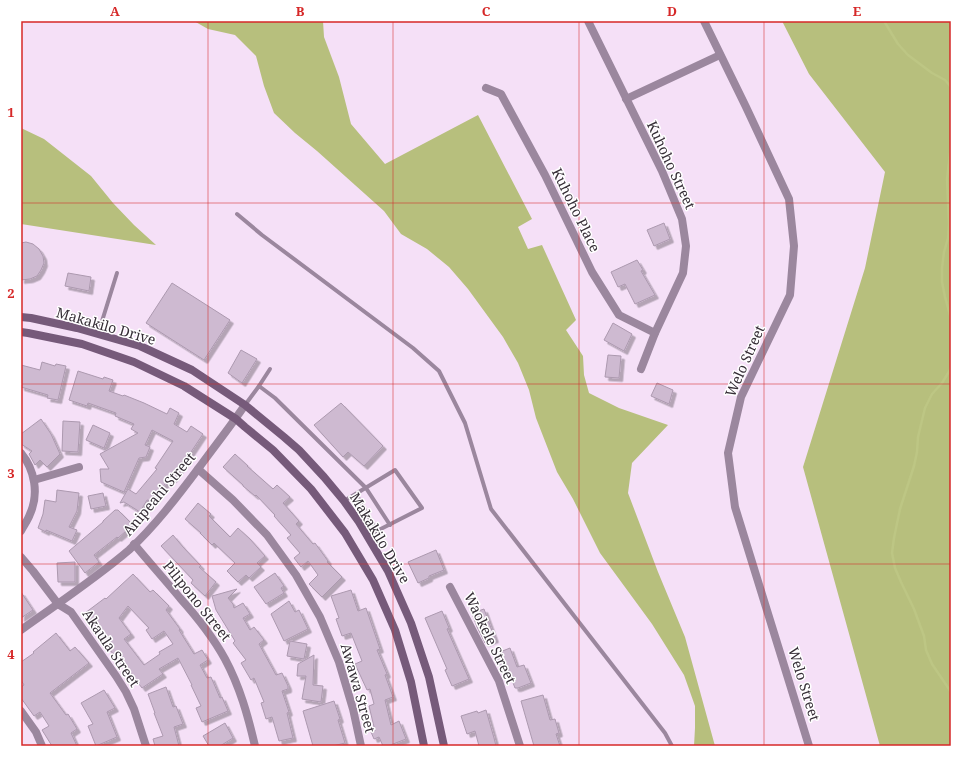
<svg xmlns="http://www.w3.org/2000/svg" width="972" height="767" font-family="'Noto Serif',serif">
<style>
.forest{fill:#b7bf7d}
.lines{fill:none;stroke-linecap:round;stroke-linejoin:round}
.stream{stroke:#bdc684;stroke-width:2.5}
.building{fill:#cebad1;stroke:#ac99af;fill-rule:evenodd;filter:url(#shadow)}
.service{stroke:#9b879e;stroke-width:4}
.minor{stroke:#9b879e;stroke-width:8}
.tertiary{stroke:#9b879e;stroke-width:8}
.secondary{stroke:#765a7a;stroke-width:8}
.grid{fill:none;stroke:#d62828;stroke-width:1;stroke-opacity:0.55}
.labels{text-anchor:middle;stroke-width:3;stroke-linejoin:round;paint-order:stroke}
.street-label{font-size:14px;fill:#362e37;stroke:#fff}
.neatline{fill:none;stroke:#d62828;stroke-width:1.5}
.grid-label{font-size:13px;text-anchor:middle;font-weight:bold;fill:#d62828}
</style>
<defs>
<filter id="shadow"><feDropShadow dx="3.5" dy="3.5" stdDeviation="0" flood-color="#0004"/></filter>
</defs>
<rect width="100%" height="100%" fill="#f5e0f7"/>
<g class="forest">
<path d="M 194,21 L 323,21 L 324,37 L 339,77 L 351,124 L 385,164 L 478,115 L 532,219 L 518,227 L 528,249 L 542,245 L 576,320 L 566,330 L 583,356 L 584,375 L 589,393 L 619,408 L 668,425 L 632,463 L 628,493 L 658,572 L 685,637 L 715,746 L 694,746 L 695,728 L 695,706 L 684,675 L 652,624 L 600,553 L 573,499 L 557,472 L 536,418 L 529,390 L 518,363 L 503,337 L 468,289 L 449,267 L 427,249 L 401,234 L 384,211 L 317,151 L 295,133 L 274,113 L 264,86 L 256,56 L 235,35 L 208,29 Z"/>
<path d="M 782,21 L 951,21 L 951,746 L 880,746 L 803,467 L 865,268 L 885,172 L 809,74 Z"/>
<path d="M 21,128 L 44,139 L 91,176 L 113,203 L 134,225 L 156,245 L 21,224 Z"/>
</g>
<g class="lines">
<g class="stream">
<path d="M 884,21 L 898,44 L 908,55 L 932,73 L 945,80 L 951,87"/>
<path d="M 951,145 L 947,179 L 949,224 L 948,238 L 944,252 L 942,268 L 942,282 L 945,297 L 951,319"/>
<path d="M 951,367 L 950,370 L 942,383 L 932,394 L 925,408 L 918,437 L 917,452 L 914,466 L 900,509 L 894,538 L 892,553 L 895,568 L 901,582 L 914,609 L 924,636 L 926,650 L 932,664 L 951,692"/>
</g>
</g>
<g class="building">
<path d="M 664,223 L 670,239 L 654,246 L 647,230 Z"/>
<path d="M 26,242 L 33,244 L 39,249 L 43,256 L 44,263 L 41,270 L 37,276 L 30,279 L 21,280 L 21,243 Z"/>
<path d="M 637,260 L 643,270 L 641,271 L 655,295 L 635,304 L 625,284 L 618,287 L 611,272 Z"/>
<path d="M 68,273 L 91,277 L 89,291 L 65,286 Z"/>
<path d="M 172,283 L 230,320 L 204,360 L 146,323 Z"/>
<path d="M 613,323 L 632,334 L 624,351 L 604,340 Z"/>
<path d="M 241,350 L 257,359 L 242,383 L 228,373 Z"/>
<path d="M 608,355 L 621,356 L 619,378 L 605,377 Z"/>
<path d="M 42,362 L 55,366 L 56,364 L 66,366 L 58,400 L 47,398 L 48,395 L 21,387 L 21,365 L 40,370 Z"/>
<path d="M 78,371 L 103,379 L 104,377 L 113,380 L 109,391 L 123,396 L 124,395 L 144,403 L 167,414 L 170,408 L 179,413 L 174,424 L 187,432 L 191,426 L 203,434 L 173,479 L 170,478 L 151,501 L 147,500 L 140,512 L 124,502 L 120,503 L 128,489 L 136,494 L 157,469 L 155,468 L 173,441 L 152,430 L 145,445 L 150,447 L 146,457 L 139,458 L 124,492 L 101,482 L 100,469 L 109,469 L 100,454 L 138,433 L 131,429 L 134,424 L 115,416 L 116,413 L 88,403 L 87,406 L 69,400 Z"/>
<path d="M 657,383 L 673,390 L 669,404 L 651,396 Z"/>
<path d="M 341,403 L 383,446 L 364,466 L 348,452 L 343,457 L 314,425 Z"/>
<path d="M 41,419 L 51,434 L 60,454 L 47,467 L 40,460 L 35,465 L 29,454 L 32,451 L 21,444 L 21,434 Z"/>
<path d="M 63,421 L 80,422 L 78,452 L 62,451 Z"/>
<path d="M 93,425 L 110,433 L 104,448 L 86,440 Z"/>
<path d="M 235,454 L 248,466 L 247,466 L 273,489 L 277,485 L 290,497 L 283,503 L 299,521 L 296,524 L 313,544 L 315,543 L 328,561 L 327,562 L 342,577 L 322,597 L 309,584 L 318,575 L 308,561 L 301,567 L 294,558 L 300,553 L 287,538 L 291,535 L 274,516 L 275,515 L 256,495 L 255,496 L 243,486 L 243,485 L 223,467 Z"/>
<path d="M 57,490 L 79,493 L 77,511 L 69,527 L 77,530 L 72,541 L 46,530 L 46,532 L 38,528 L 43,514 L 45,500 L 56,502 Z"/>
<path d="M 103,493 L 106,506 L 91,509 L 88,496 Z"/>
<path d="M 198,503 L 211,514 L 209,516 L 230,537 L 238,528 L 250,539 L 265,556 L 257,563 L 261,567 L 249,578 L 246,575 L 238,582 L 227,571 L 235,563 L 214,543 L 212,545 L 200,533 L 201,533 L 185,519 Z"/>
<path d="M 115,510 L 118,510 L 133,525 L 118,538 L 117,537 L 94,555 L 99,562 L 85,573 L 69,551 L 103,522 L 103,521 Z"/>
<path d="M 173,535 L 183,547 L 201,566 L 199,567 L 216,582 L 205,596 L 191,583 L 193,580 L 161,546 Z"/>
<path d="M 436,550 L 444,570 L 429,576 L 429,578 L 418,583 L 408,562 Z"/>
<path d="M 75,562 L 75,582 L 58,582 L 57,563 Z"/>
<path d="M 275,573 L 284,586 L 281,588 L 284,593 L 266,604 L 254,587 Z"/>
<path d="M 133,574 L 150,592 L 153,590 L 169,606 L 166,610 L 180,629 L 179,630 L 194,654 L 202,650 L 208,660 L 200,665 L 207,678 L 211,677 L 220,698 L 222,697 L 228,711 L 202,722 L 196,708 L 201,706 L 191,685 L 192,685 L 178,658 L 159,669 L 163,674 L 142,688 L 127,668 L 126,670 L 110,650 L 109,650 L 97,635 L 101,632 L 85,613 L 105,598 L 106,599 ZM 128,606 L 149,628 L 146,630 L 152,639 L 164,631 L 173,644 L 159,652 L 160,654 L 144,665 L 124,639 L 131,634 L 119,618 Z"/>
<path d="M 237,589 L 228,598 L 233,604 L 234,608 L 243,603 L 250,614 L 243,618 L 250,630 L 254,627 L 264,640 L 259,644 L 276,675 L 282,673 L 288,686 L 288,689 L 282,691 L 289,712 L 287,713 L 293,738 L 279,741 L 272,717 L 266,719 L 261,703 L 264,702 L 254,678 L 251,680 L 241,663 L 246,660 L 233,643 L 235,641 L 216,610 L 212,596 Z"/>
<path d="M 351,590 L 358,611 L 366,608 L 380,649 L 377,650 L 387,674 L 385,675 L 393,697 L 385,700 L 391,725 L 399,721 L 406,739 L 388,746 L 383,746 L 379,737 L 374,739 L 371,732 L 375,731 L 369,706 L 374,704 L 370,689 L 367,690 L 355,664 L 362,661 L 351,633 L 342,636 L 336,619 L 339,618 L 331,596 Z"/>
<path d="M 21,592 L 33,610 L 21,618 Z"/>
<path d="M 289,601 L 295,612 L 299,610 L 308,629 L 284,641 L 271,614 Z"/>
<path d="M 484,609 L 495,639 L 485,643 L 477,627 L 472,613 Z"/>
<path d="M 442,611 L 449,628 L 447,629 L 469,679 L 452,686 L 445,670 L 447,669 L 425,618 Z"/>
<path d="M 56,633 L 70,651 L 75,647 L 89,663 L 50,693 L 66,715 L 68,714 L 77,729 L 71,733 L 77,746 L 52,746 L 42,730 L 49,726 L 40,712 L 34,716 L 21,698 L 21,687 L 24,685 L 21,680 L 21,662 L 34,653 L 33,652 Z"/>
<path d="M 290,641 L 307,644 L 304,659 L 287,656 Z"/>
<path d="M 510,648 L 517,667 L 524,665 L 531,683 L 518,688 L 515,688 L 507,667 L 501,669 L 495,654 Z"/>
<path d="M 314,655 L 313,685 L 323,686 L 321,702 L 302,699 L 306,676 L 297,676 L 298,664 Z"/>
<path d="M 166,687 L 173,707 L 176,706 L 183,724 L 174,727 L 179,746 L 155,746 L 153,739 L 163,736 L 154,713 L 155,713 L 148,694 Z"/>
<path d="M 104,690 L 115,708 L 107,712 L 117,737 L 96,746 L 88,726 L 93,724 L 81,703 Z"/>
<path d="M 543,695 L 550,720 L 555,719 L 559,733 L 556,734 L 560,746 L 534,746 L 521,701 Z"/>
<path d="M 334,701 L 340,719 L 338,720 L 345,743 L 333,746 L 313,746 L 303,711 Z"/>
<path d="M 486,710 L 494,738 L 496,746 L 479,746 L 475,731 L 467,734 L 461,716 L 477,711 L 478,713 Z"/>
<path d="M 225,723 L 233,738 L 220,746 L 209,746 L 203,736 Z"/>
</g>
<g class="lines">
<g class="service">
<path d="M 237,214 L 262,235 L 413,348 L 439,371 L 465,423 L 491,509 L 665,733 L 672,746"/>
<path d="M 98,334 L 117,273"/>
<path d="M 259,386 L 270,369"/>
<path d="M 245,405 L 259,386 L 275,398 L 366,488 L 390,525"/>
<path d="M 356,494 L 377,531"/>
<path d="M 344,501 L 395,470 L 422,508 L 367,536"/>
</g>
<g class="minor">
<path d="M 588,21 L 662,171 L 682,219 L 686,246 L 683,273 L 655,333 L 641,369"/>
<path d="M 486,88 L 501,94 L 545,175 L 592,272 L 619,315 L 655,333"/>
<path d="M 626,99 L 720,55"/>
<path d="M 21,453 C 35,470 39,494 30,514 C 28,520 24,525 21,531"/>
<path d="M 198,469 L 233,500 L 267,535 L 296,575 L 320,617 L 339,662 L 353,709 L 361,746"/>
<path d="M 34,480 L 79,467"/>
<path d="M 134,544 C 149,562 165,580 180,598 C 197,617 213,637 225,659 C 240,687 248,716 255,746"/>
<path d="M 21,557 L 33,571 L 58,604 L 71,612 L 116,676 L 126,692 L 134,709 L 146,746"/>
<path d="M 450,587 L 499,681 L 520,746"/>
<path d="M 21,711 L 36,732 L 42,746"/>
</g>
<g class="tertiary">
<path d="M 704,21 L 746,107 L 789,199 L 794,246 L 790,295 L 741,397 L 728,453 L 735,507 L 809,746"/>
<path d="M 21,630 C 57,604 95,579 129,550 C 155,526 177,497 198,469 C 214,447 230,427 245,405"/>
</g>
<g class="secondary">
<path d="M 21,317 L 31,318 L 77,328 L 140,346 L 192,370 L 245,405 L 284,437 L 299,450 L 324,477 L 344,501 L 359,522 L 388,571 L 411,623 L 429,677 L 444,746"/>
<path d="M 21,332 L 28,333 L 82,344 L 134,362 L 184,386 L 236,419 L 245,427 L 273,450 L 311,489 L 345,533 L 373,580 L 395,630 L 411,682 L 424,746"/>
</g>
</g>
<path class="grid" d="M 208,21 L 208,746M 393,21 L 393,746M 579,21 L 579,746M 764,21 L 764,746M 21,203 L 951,203M 21,384 L 951,384M 21,564 L 951,564"/>
<g class="labels">
<g class="street-label">
<text transform="translate(671 165) rotate(65)" y="5">Kuhoho Street</text>
<text transform="translate(576 210) rotate(64)" y="5">Kuhoho Place</text>
<text transform="translate(106 326) rotate(16)" y="5">Makakilo Drive</text>
<text transform="translate(745 361) rotate(-66)" y="5">Welo Street</text>
<text transform="translate(159 494) rotate(-50)" y="5">Anipeahi Street</text>
<text transform="translate(380 538) rotate(59)" y="5">Makakilo Drive</text>
<text transform="translate(197 601) rotate(51)" y="5">Pilipono Street</text>
<text transform="translate(490 638) rotate(64)" y="5">Waokele Street</text>
<text transform="translate(111 648) rotate(56)" y="5">Akaula Street</text>
<text transform="translate(804 684) rotate(73)" y="5">Welo Street</text>
<text transform="translate(358 688) rotate(74)" y="5">Awawa Street</text>
</g>
</g>
<rect width="972" height="767" fill="none" stroke="#ffffff" stroke-width="44"/>
<rect x="22" y="22" width="928" height="723" class="neatline"/>
<g class="grid-label">
<text x="115" y="16">A</text>
<text x="300" y="16">B</text>
<text x="486" y="16">C</text>
<text x="672" y="16">D</text>
<text x="857" y="16">E</text>
<text x="11" y="117">1</text>
<text x="11" y="298">2</text>
<text x="11" y="478">3</text>
<text x="11" y="659">4</text>
</g>
</svg>
